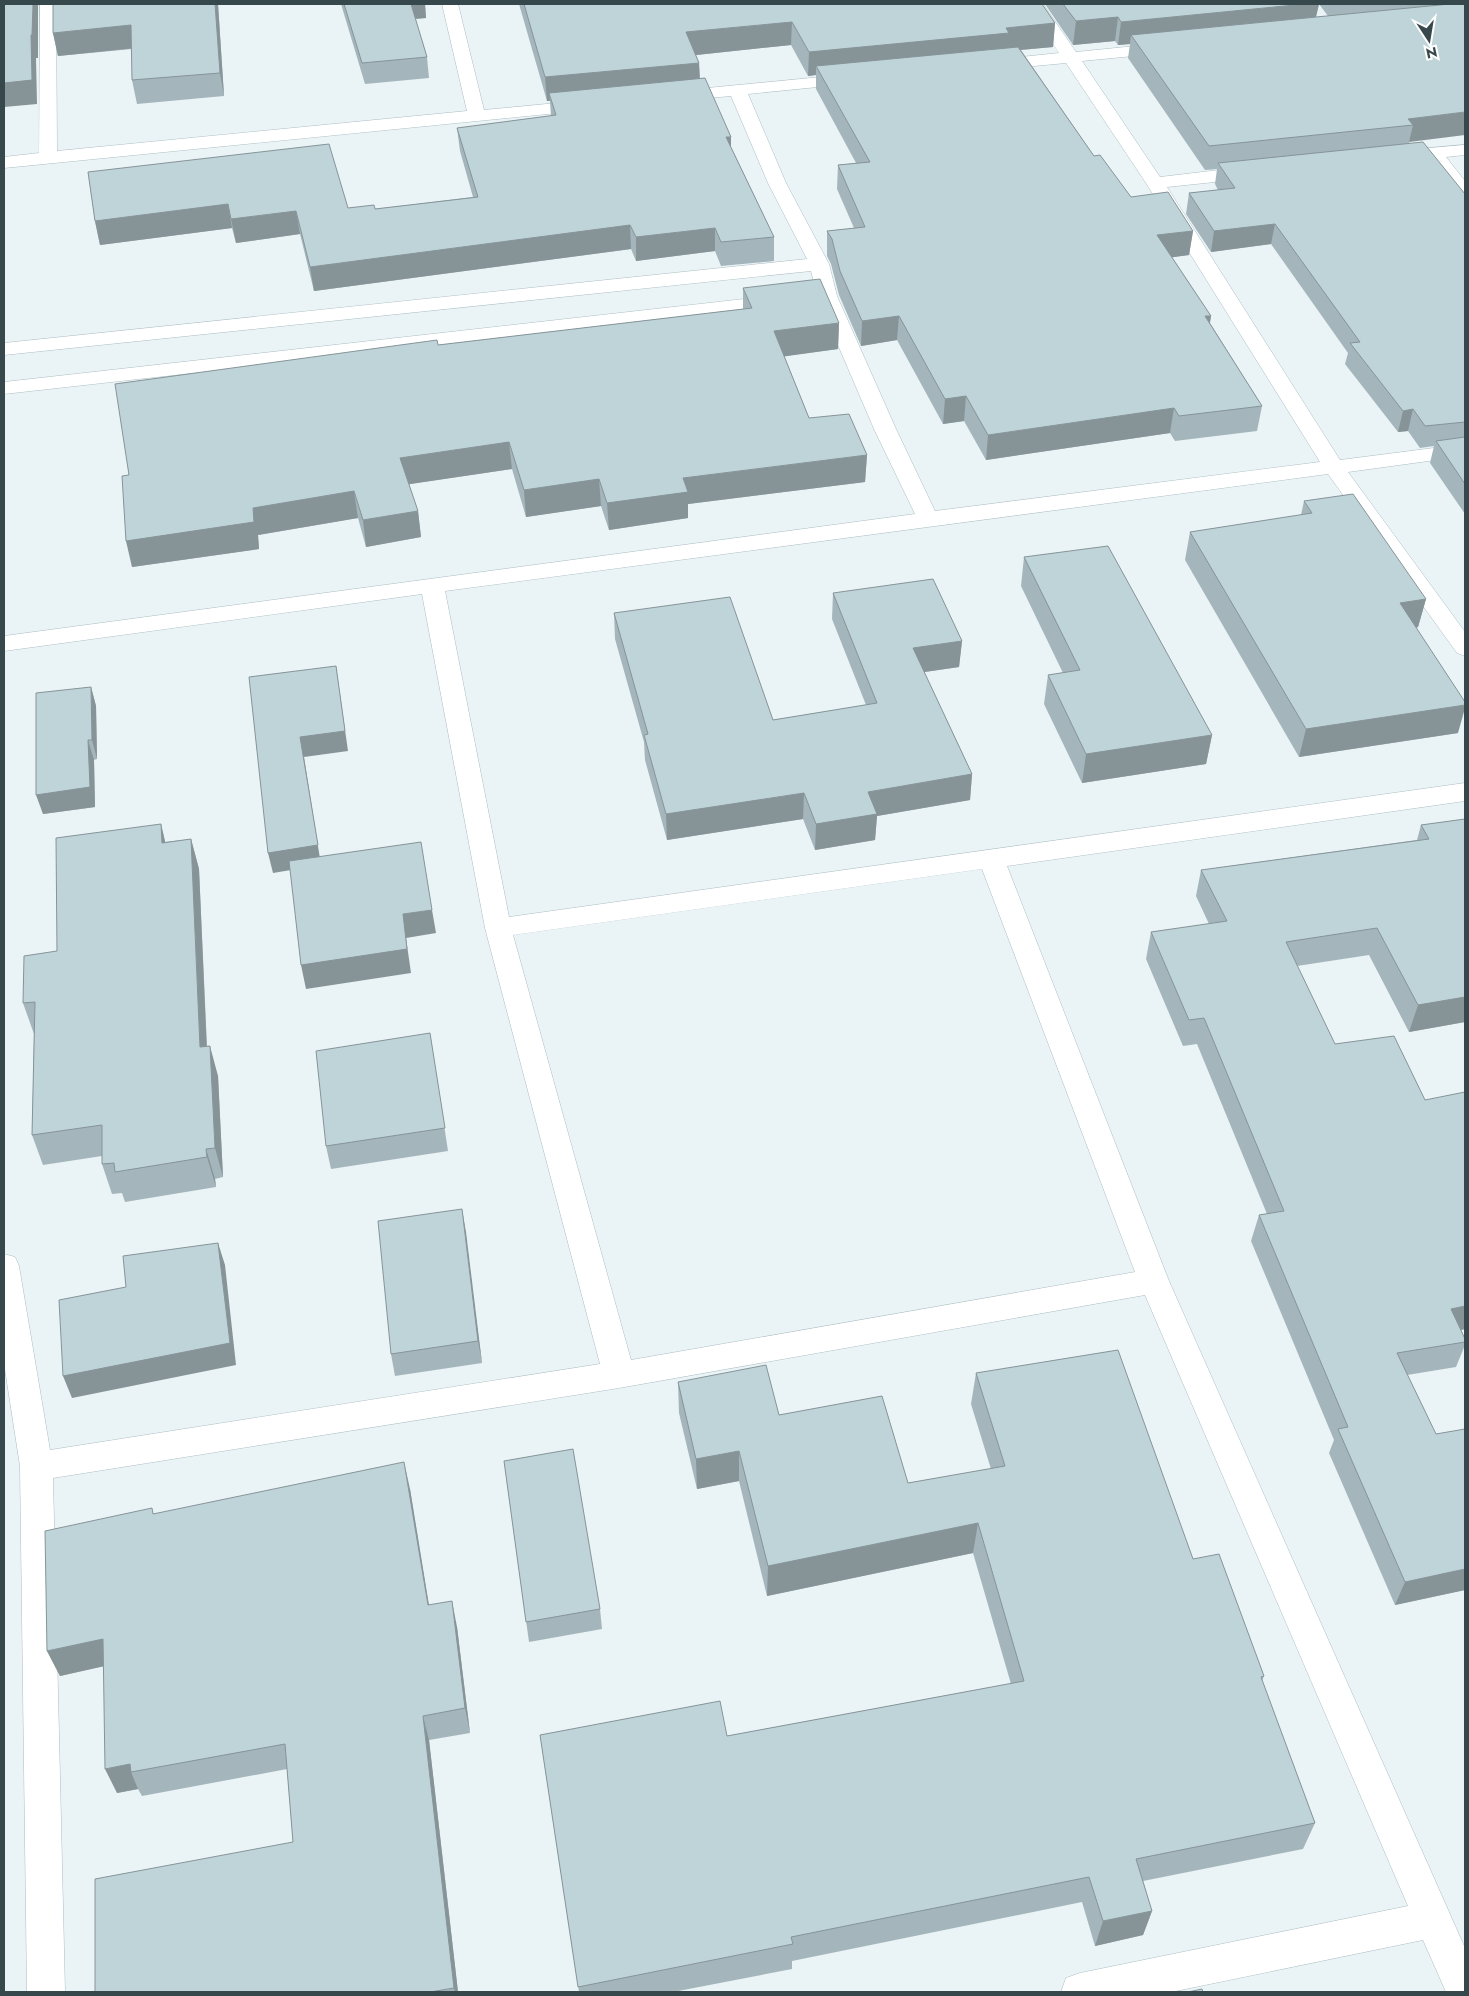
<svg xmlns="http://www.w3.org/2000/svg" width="1469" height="1996" font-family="Jost,sans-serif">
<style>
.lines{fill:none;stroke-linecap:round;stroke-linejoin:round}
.minor-casing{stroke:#acbec3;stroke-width:1}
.minor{fill:#fff;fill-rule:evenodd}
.wall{fill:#a4b6bb}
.shaded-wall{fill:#869498}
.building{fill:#bfd4d9;stroke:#869498}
</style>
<rect width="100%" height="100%" fill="#eaf3f6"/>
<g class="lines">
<g class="minor-casing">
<g id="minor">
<path d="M 40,4 L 56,4 L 57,151 L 467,111 L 442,4 L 458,4 L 484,110 L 588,100 L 594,101 L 597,105 L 594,109 L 588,110 L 4,168 L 4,157 L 39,153 Z"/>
<path d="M 1027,4 L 1043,4 L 1076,52 L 1165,43 L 1171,44 L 1174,48 L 1171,52 L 1165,53 L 1082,61 L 1160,177 L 1253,166 L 1260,168 L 1262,172 L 1260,176 L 1253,178 L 1167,187 L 1340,460 L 1465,444 L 1465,456 L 1348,472 L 1465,632 L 1465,656 L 1457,653 L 1328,474 L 445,591 L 509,917 L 1465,783 L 1465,801 L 1007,866 L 1169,1281 L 1465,1948 L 1465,1992 L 1446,1992 L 1423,1940 L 1171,1992 L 1061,1992 L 1066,1978 L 1080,1973 L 1408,1906 L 1145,1295 L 619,1388 L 53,1478 L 65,1992 L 27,1992 L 20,1466 L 4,1363 L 4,1254 L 15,1257 L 19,1266 L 50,1450 L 600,1364 L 485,928 L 422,594 L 4,651 L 4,636 L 915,514 L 874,429 L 820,303 L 4,394 L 4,382 L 816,291 L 811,271 L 4,355 L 4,343 L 807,259 L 768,183 L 731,96 L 676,101 L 670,100 L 667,96 L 670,92 L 676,91 L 852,74 L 858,75 L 861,79 L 858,83 L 748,94 L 786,183 L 829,264 L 837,296 L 896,429 L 935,511 L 1320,462 L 1146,183 L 1066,63 L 992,70 L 986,69 L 983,65 L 986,61 L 992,60 L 1059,53 ZM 982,869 L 1135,1272 L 631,1360 L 513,935 Z"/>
<path d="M 1465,145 L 1465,155 L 1446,157 L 1465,181 L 1465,198 L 1458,196 L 1428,159 L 1395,163 L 1389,161 L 1386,157 L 1389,153 L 1395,151 Z"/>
</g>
</g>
<use href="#minor" class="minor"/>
</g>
<g class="wall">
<path d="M 218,4 L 224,96 L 137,104 L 132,80 L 132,49 L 58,56 L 53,33 Z"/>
<path d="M 341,4 L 425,4 L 426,18 L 415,19 L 427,57 L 429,78 L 365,84 Z"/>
<path d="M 519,4 L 1042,4 L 1055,23 L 1053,47 L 1021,50 L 1094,156 L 1131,197 L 1193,231 L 1189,255 L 1172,257 L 1211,316 L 1210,323 L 1262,406 L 1257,431 L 1175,441 L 1170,433 L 986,460 L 964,421 L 943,424 L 897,340 L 861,346 L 839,295 L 831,264 L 827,256 L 827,231 L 854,228 L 837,189 L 838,165 L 856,163 L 816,89 L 816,75 L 808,76 L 791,45 L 696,55 L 699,63 L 700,78 L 731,137 L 731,147 L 774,237 L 774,261 L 721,266 L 715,251 L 636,261 L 631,249 L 314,291 L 300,234 L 236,243 L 232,228 L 100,245 L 95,221 L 88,172 L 348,208 L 375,209 L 473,197 L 460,151 L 457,128 L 551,116 L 550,101 L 547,101 Z"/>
<path d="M 1045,4 L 1319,4 L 1316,17 L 1328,16 L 1319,4 L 1465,4 L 1409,143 L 1465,194 L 1465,514 L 1430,463 L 1434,446 L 1420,448 L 1408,431 L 1398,432 L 1345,364 L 1348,353 L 1271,244 L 1211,252 L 1186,214 L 1189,193 L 1218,190 L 1215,184 L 1217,169 L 1205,170 L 1128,58 L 1130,44 L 1118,45 L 1115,41 L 1073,45 Z"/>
<path d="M 743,288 L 839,323 L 838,349 L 784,356 L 809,418 L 867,455 L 865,482 L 688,504 L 688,518 L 609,530 L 601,506 L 526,517 L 512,469 L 409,484 L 418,511 L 421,537 L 366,547 L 358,518 L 258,535 L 259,549 L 132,567 L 129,475 L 438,345 L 743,309 Z"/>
<path d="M 1304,501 L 1426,599 L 1418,627 L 1416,628 L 1458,733 L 1299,757 L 1185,560 L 1190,532 L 1301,515 Z"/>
<path d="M 1024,557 L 1212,735 L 1206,764 L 1082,783 L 1044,704 L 1048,675 L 1063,673 L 1021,586 Z"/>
<path d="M 833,593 L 962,641 L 959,667 L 924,672 L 972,774 L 970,800 L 877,816 L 875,840 L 815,850 L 803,819 L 667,840 L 645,760 L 644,742 L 615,639 L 614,613 L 773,720 L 866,705 L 832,619 Z"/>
<path d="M 91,687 L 96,706 L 97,759 L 94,760 L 95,807 L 43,814 Z"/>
<path d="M 1465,819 L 1465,1022 L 1409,1032 L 1369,955 L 1297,966 L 1465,1329 L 1461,1330 L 1465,1339 L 1465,1345 L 1456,1367 L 1407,1375 L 1465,1590 L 1395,1605 L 1329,1453 L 1334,1440 L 1251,1241 L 1259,1215 L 1267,1214 L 1197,1044 L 1183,1046 L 1146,959 L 1151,932 L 1209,924 L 1196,896 L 1201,870 L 1417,840 L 1421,825 Z"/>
<path d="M 161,824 L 165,842 L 191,839 L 199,869 L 207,1046 L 218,1076 L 223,1177 L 215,1179 L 216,1187 L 125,1202 L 122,1193 L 112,1194 L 102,1164 L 102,1156 L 43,1165 L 32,1135 L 34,1034 L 23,1003 L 57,951 Z"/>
<path d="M 430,1033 L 448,1151 L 331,1169 L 326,1146 Z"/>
<path d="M 462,1209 L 482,1363 L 395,1376 L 391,1354 Z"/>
<path d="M 976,1373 L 1193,1559 L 1264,1676 L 1262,1681 L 1315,1823 L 1303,1849 L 1143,1881 L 1152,1911 L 1143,1935 L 1095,1946 L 1082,1902 L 792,1961 L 792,1969 L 673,1992 L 579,1992 L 540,1735 L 727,1736 L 1011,1684 L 973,1553 L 767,1596 L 739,1481 L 697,1489 L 679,1413 L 678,1382 L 779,1415 L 908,1483 L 991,1469 L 971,1404 Z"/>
<path d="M 504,1461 L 600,1609 L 602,1629 L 529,1642 Z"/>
<path d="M 410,1489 L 429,1605 L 457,1627 L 470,1733 L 429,1740 L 458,1992 L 95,1992 L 293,1842 L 287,1769 L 142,1796 L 138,1789 L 117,1793 L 103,1666 L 60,1676 L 47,1651 L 155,1514 Z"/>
</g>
<g class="shaded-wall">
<path d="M 33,4 L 38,4 L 38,58 L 36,58 L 37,104 L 4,107 L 4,83 L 31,35 Z"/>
<path d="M 215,4 L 218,4 L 224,96 L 220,73 Z"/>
<path d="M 410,4 L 425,4 L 426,18 L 411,19 Z"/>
<path d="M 1305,4 L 1319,4 L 1314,25 L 1131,35 L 1130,44 L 1118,45 L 1121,22 Z"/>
<path d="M 1118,17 L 1115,41 L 1073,45 L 1076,21 Z"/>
<path d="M 792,22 L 791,45 L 687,56 L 686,32 Z"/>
<path d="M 1055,23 L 1053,47 L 1007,51 L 816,66 L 816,75 L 808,76 L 809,52 L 1006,28 Z"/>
<path d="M 131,25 L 136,48 L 58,56 L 53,33 Z"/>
<path d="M 699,63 L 700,86 L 549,93 L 550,101 L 547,101 L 545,77 Z"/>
<path d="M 1465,112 L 1465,135 L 1409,142 L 1413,125 L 1408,119 Z"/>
<path d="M 726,137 L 731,137 L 731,160 Z"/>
<path d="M 228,204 L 232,228 L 100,245 L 95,221 Z"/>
<path d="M 296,211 L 300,234 L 236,243 L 231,219 Z"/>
<path d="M 1275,224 L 1271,244 L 1211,252 L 1214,231 Z"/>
<path d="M 630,225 L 631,249 L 314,291 L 310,267 Z"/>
<path d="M 715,228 L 715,251 L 636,261 L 636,237 Z"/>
<path d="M 1193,231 L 1189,255 L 1153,260 L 1157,235 Z"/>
<path d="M 899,316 L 897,340 L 861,346 L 862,321 Z"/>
<path d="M 1205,316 L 1211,316 L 1207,340 Z"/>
<path d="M 839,323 L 838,349 L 773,358 L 774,331 Z"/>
<path d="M 966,396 L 964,421 L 943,424 L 945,399 Z"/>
<path d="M 1174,408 L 1170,433 L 986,460 L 988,435 Z"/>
<path d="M 1413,409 L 1408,431 L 1398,432 L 1403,411 Z"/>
<path d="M 509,442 L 512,469 L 404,485 L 400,458 Z"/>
<path d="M 867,455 L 865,482 L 688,504 L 688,518 L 609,530 L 607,503 L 683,478 Z"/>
<path d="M 599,479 L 601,506 L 526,517 L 524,490 Z"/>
<path d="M 354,491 L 358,518 L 258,535 L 259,549 L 132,567 L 126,541 L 253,508 Z"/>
<path d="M 418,511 L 421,537 L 366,547 L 363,520 Z"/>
<path d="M 1426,599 L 1418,627 L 1392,632 L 1400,603 Z"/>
<path d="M 962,641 L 959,667 L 911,674 L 913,648 Z"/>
<path d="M 336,666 L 348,751 L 304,757 L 321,865 L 273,873 L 268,853 L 300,737 Z"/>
<path d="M 91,687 L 96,706 L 97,759 L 92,740 Z"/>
<path d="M 1465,705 L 1465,708 L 1458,733 L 1299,757 L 1306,729 Z"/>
<path d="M 1212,735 L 1206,764 L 1082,783 L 1086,754 Z"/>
<path d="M 88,740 L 94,760 L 95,807 L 43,814 L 36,795 Z"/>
<path d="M 972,774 L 970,800 L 877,816 L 875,840 L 815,850 L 816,824 L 868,792 Z"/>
<path d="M 804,793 L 803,819 L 667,840 L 666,814 Z"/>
<path d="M 161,824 L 168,854 L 162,843 Z"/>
<path d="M 191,839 L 199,869 L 208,1077 L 200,1047 Z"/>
<path d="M 432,910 L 436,933 L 406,938 L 411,973 L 306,989 L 301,965 L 403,914 Z"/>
<path d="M 1465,997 L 1465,1022 L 1409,1032 L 1418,1005 Z"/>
<path d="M 210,1046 L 218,1076 L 223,1177 L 215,1148 Z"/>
<path d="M 206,1149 L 215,1179 L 216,1187 L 207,1157 Z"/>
<path d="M 462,1209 L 466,1232 L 482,1363 L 478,1341 Z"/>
<path d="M 218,1243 L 225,1265 L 236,1365 L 72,1398 L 63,1376 Z"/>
<path d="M 1465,1306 L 1465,1329 L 1441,1334 L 1451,1309 Z"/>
<path d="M 739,1451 L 739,1481 L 697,1489 L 696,1459 Z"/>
<path d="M 404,1462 L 410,1489 L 433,1631 L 428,1605 Z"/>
<path d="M 978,1523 L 973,1553 L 767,1596 L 768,1566 Z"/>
<path d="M 1465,1569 L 1465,1590 L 1395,1605 L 1405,1582 Z"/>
<path d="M 452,1601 L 457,1627 L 470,1733 L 465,1708 Z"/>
<path d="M 103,1639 L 114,1664 L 60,1676 L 47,1651 Z"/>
<path d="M 423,1716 L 429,1740 L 458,1992 L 455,1992 L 454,1988 Z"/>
<path d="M 130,1764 L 131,1772 L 138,1789 L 117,1793 L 105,1769 Z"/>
<path d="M 1152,1911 L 1143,1935 L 1095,1946 L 1103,1921 Z"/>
</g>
<g class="building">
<path d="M 4,4 L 33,4 L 32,35 L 31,35 L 32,80 L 4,83 Z"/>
<path d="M 53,4 L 215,4 L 220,73 L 132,80 L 131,25 L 53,33 Z"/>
<path d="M 344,4 L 411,4 L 427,57 L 362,63 Z"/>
<path d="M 524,4 L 1042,4 L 1055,23 L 1006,28 L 1009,33 L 809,52 L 792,22 L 686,32 L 699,63 L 545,77 Z"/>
<path d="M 1063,4 L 1305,4 L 1121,22 L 1118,17 L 1076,21 Z"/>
<path d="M 1450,4 L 1465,4 L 1465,112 L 1408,119 L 1413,125 L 1209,146 L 1131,35 Z"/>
<path d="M 1018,47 L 1094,156 L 1100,155 L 1131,197 L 1168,192 L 1193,231 L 1157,235 L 1211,316 L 1205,316 L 1262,406 L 1179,416 L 1174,408 L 988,435 L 966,396 L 945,399 L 899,316 L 862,321 L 840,271 L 832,239 L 827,231 L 865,227 L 838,165 L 870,162 L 816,66 Z"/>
<path d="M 705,78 L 731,137 L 726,137 L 774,237 L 721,242 L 715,228 L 636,237 L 630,225 L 310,267 L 296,211 L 231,219 L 228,204 L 95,221 L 88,172 L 329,144 L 348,208 L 374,205 L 375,209 L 478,197 L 457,128 L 556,115 L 549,93 Z"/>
<path d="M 1423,142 L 1465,194 L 1465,422 L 1425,426 L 1413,409 L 1403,411 L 1350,343 L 1360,342 L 1275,224 L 1214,231 L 1189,193 L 1235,188 L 1218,163 Z"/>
<path d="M 820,279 L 839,323 L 774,331 L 809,418 L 849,414 L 867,455 L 683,478 L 688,492 L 607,503 L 599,479 L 524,490 L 509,442 L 400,458 L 418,511 L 363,520 L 354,491 L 253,508 L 254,522 L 126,541 L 122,476 L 129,475 L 115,384 L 437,340 L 438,345 L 752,308 L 743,288 Z"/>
<path d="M 1465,437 L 1465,484 L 1436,441 Z"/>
<path d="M 1353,494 L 1426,599 L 1400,603 L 1465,702 L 1465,705 L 1306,729 L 1190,532 L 1312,513 L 1304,501 Z"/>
<path d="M 1108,546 L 1212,735 L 1086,754 L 1048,675 L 1080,670 L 1024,557 Z"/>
<path d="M 933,579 L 962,641 L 913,648 L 972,774 L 868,792 L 877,814 L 816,824 L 804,793 L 666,814 L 644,735 L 648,734 L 614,613 L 730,597 L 773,720 L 877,703 L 833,593 Z"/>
<path d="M 336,666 L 345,731 L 300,737 L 318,845 L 268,853 L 249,677 Z"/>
<path d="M 91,687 L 92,740 L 88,740 L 90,787 L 36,795 L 36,693 Z"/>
<path d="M 1465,819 L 1465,997 L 1418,1005 L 1377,928 L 1286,942 L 1335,1044 L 1394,1036 L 1425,1100 L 1465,1092 L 1465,1306 L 1451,1309 L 1465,1339 L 1465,1342 L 1397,1353 L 1436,1434 L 1465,1429 L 1465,1569 L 1405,1582 L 1338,1429 L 1348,1427 L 1259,1215 L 1284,1211 L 1204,1018 L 1189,1020 L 1151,932 L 1227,921 L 1201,870 L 1429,839 L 1421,825 Z"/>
<path d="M 161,824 L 162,843 L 191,839 L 200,1047 L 210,1046 L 215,1148 L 206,1149 L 207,1157 L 115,1172 L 114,1163 L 102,1164 L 102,1125 L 32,1135 L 35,1002 L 23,1003 L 24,956 L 57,951 L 56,838 Z"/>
<path d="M 421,842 L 432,910 L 403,914 L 407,949 L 301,965 L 289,861 Z"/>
<path d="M 430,1033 L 445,1128 L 326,1146 L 316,1051 Z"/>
<path d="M 462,1209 L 478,1341 L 391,1354 L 378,1221 Z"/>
<path d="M 218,1243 L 230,1343 L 63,1376 L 59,1300 L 126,1287 L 123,1256 Z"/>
<path d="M 1118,1350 L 1193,1559 L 1219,1554 L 1264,1676 L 1261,1677 L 1315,1823 L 1136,1859 L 1152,1911 L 1103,1921 L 1089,1877 L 791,1937 L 793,1944 L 578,1987 L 540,1735 L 720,1701 L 727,1736 L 1024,1681 L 978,1523 L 768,1566 L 739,1451 L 696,1459 L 678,1382 L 766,1365 L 779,1415 L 882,1396 L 908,1483 L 1005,1466 L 976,1373 Z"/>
<path d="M 573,1449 L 600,1609 L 526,1622 L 504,1461 Z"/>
<path d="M 404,1462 L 428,1605 L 452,1601 L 465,1708 L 423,1716 L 454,1988 L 430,1992 L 95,1992 L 95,1879 L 293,1842 L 285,1744 L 131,1772 L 130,1764 L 105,1769 L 103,1639 L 47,1651 L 45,1531 L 152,1508 L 153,1514 Z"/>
<path d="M 1202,1989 L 1203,1992 L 1188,1992 Z"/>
</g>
<rect width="1469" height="1996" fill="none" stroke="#37484c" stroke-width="10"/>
<g transform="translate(1429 40) rotate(168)" stroke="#ffffff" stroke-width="4" paint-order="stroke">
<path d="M0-4L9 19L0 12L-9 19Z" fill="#37484c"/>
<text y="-8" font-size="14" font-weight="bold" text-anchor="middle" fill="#37484c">N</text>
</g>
</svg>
